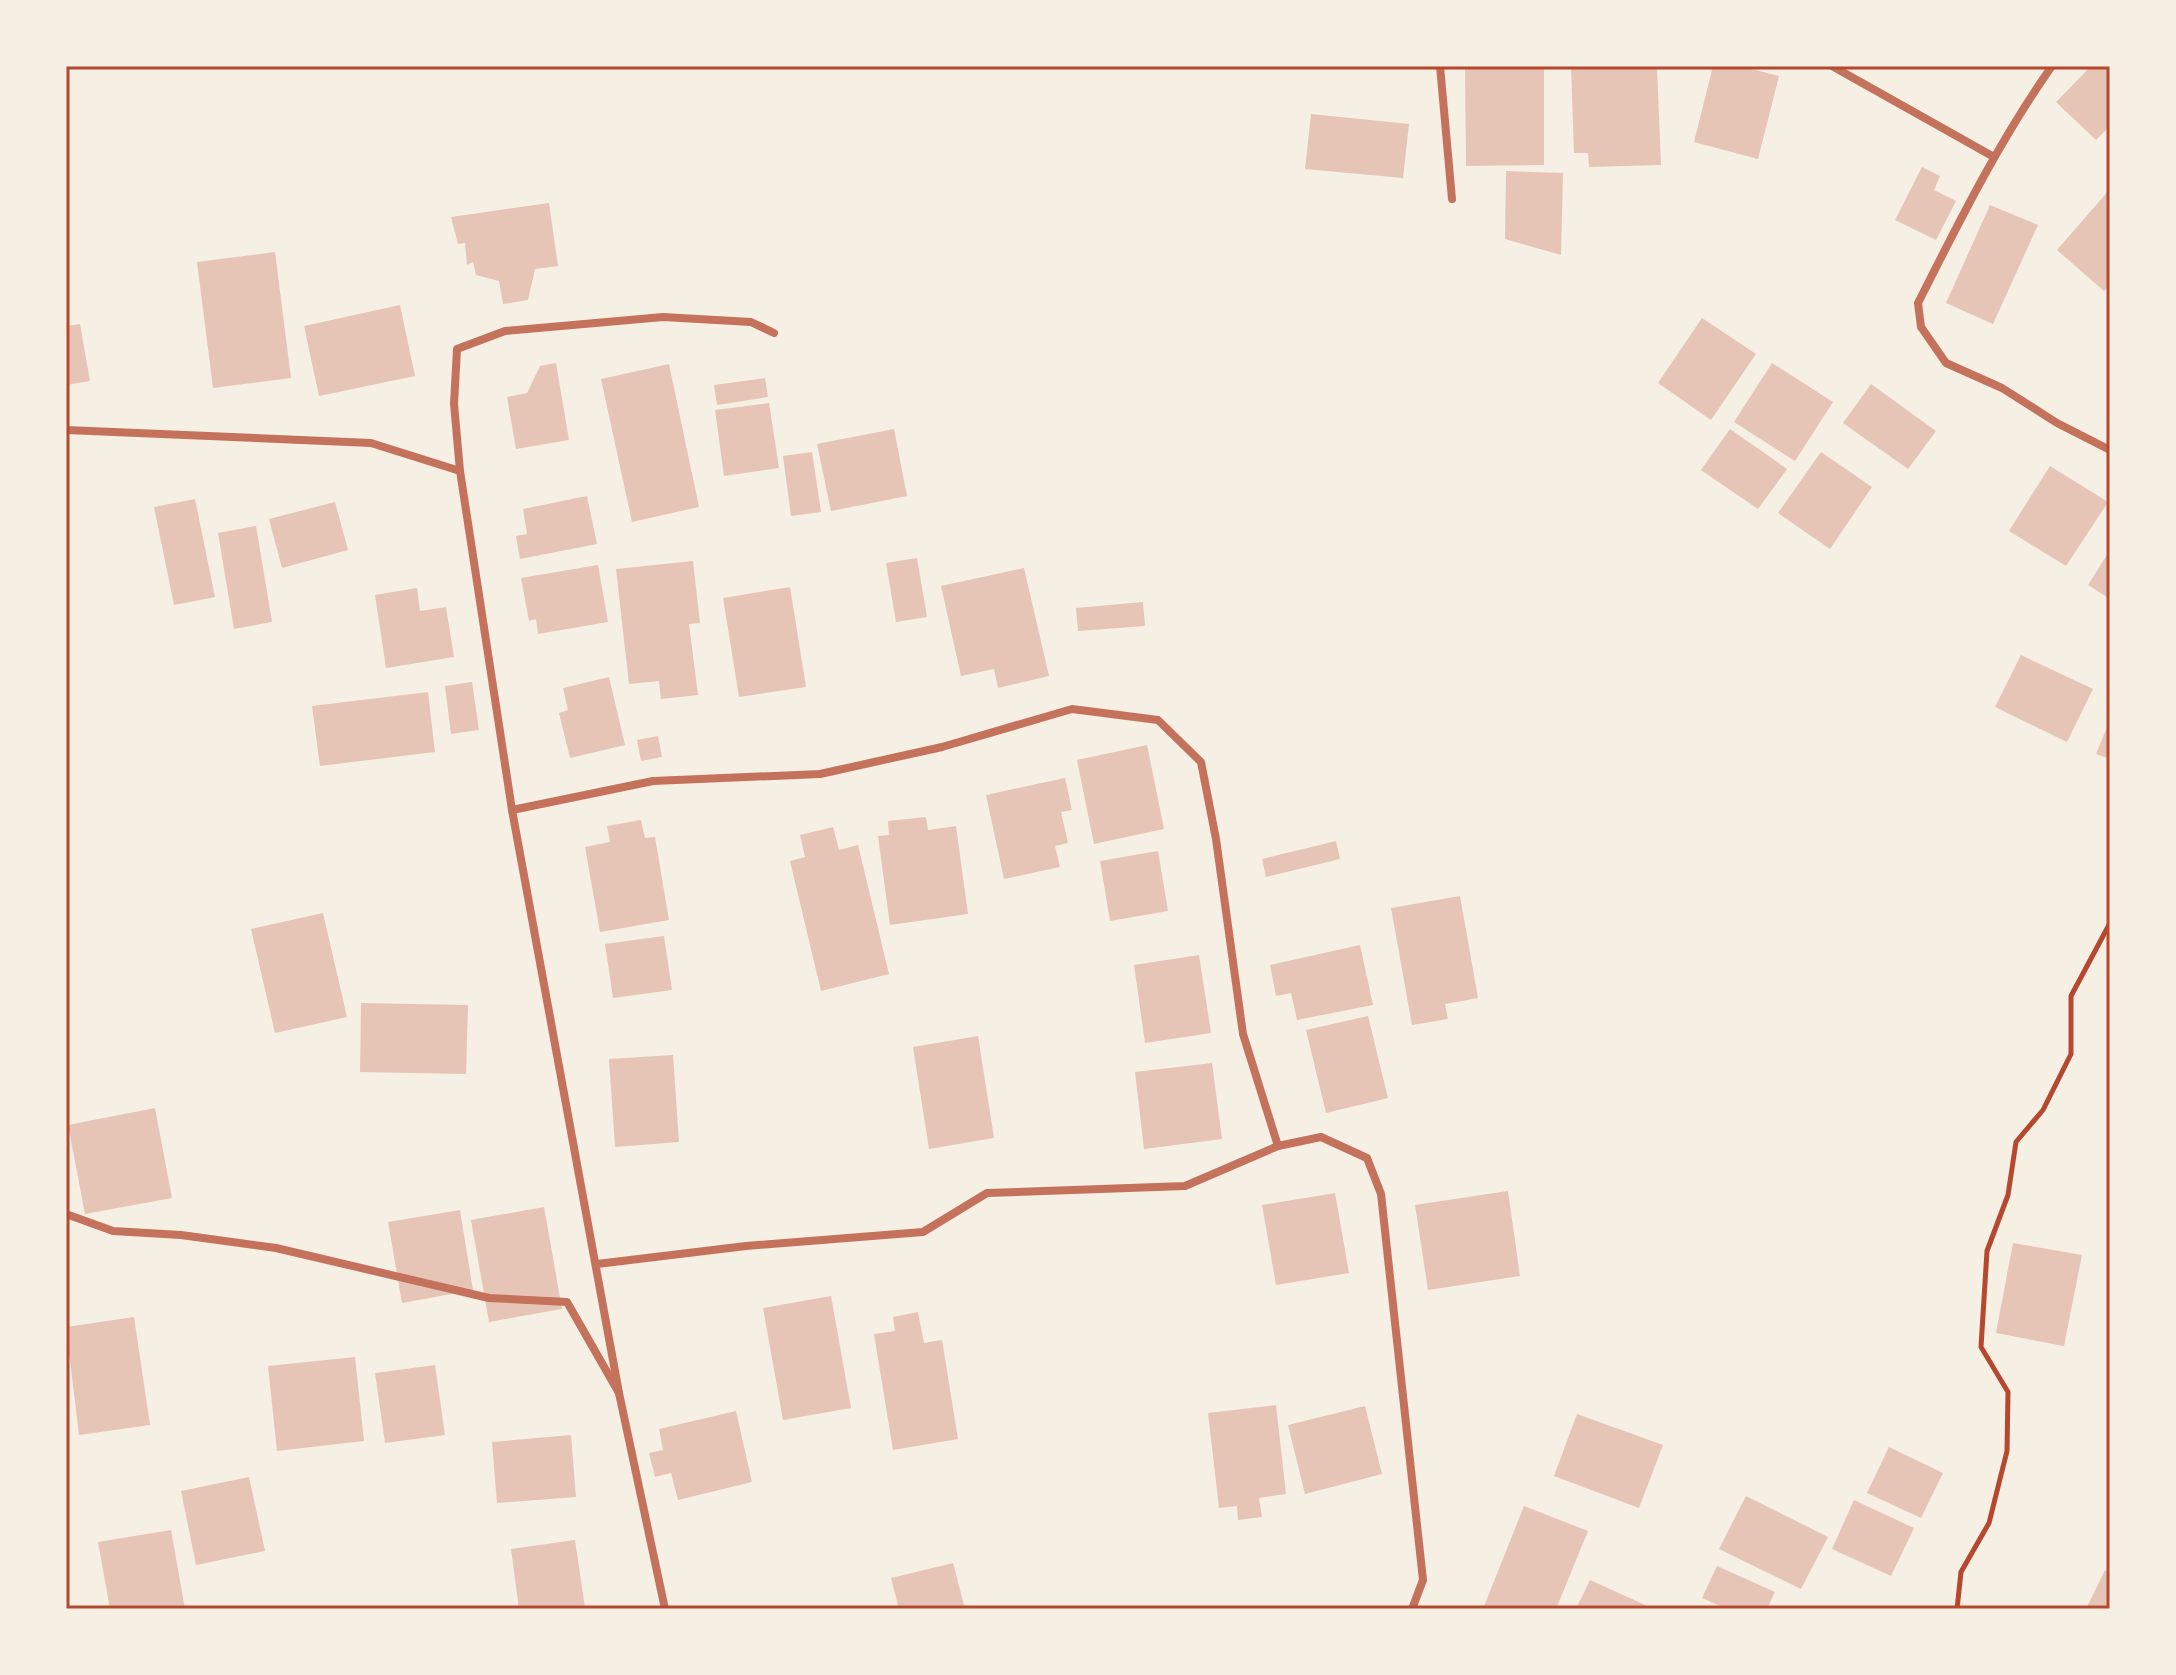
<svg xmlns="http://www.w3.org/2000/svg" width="2176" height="1675" font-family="Karla,sans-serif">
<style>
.building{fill:#e6c5b7}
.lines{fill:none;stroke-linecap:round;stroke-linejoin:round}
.path{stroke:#b5482f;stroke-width:5}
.minor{stroke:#c5725c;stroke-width:8}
.neatline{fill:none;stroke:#b5482f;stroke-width:3}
</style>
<rect width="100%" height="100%" fill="#f6efe4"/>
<g class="building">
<path d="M 1465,66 L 1544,66 L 1544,165 L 1466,166 Z"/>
<path d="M 1571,66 L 1657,66 L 1661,165 L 1589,167 L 1588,153 L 1574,153 Z"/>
<path d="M 1713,66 L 1739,66 L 1779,76 L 1758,159 L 1694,142 Z"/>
<path d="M 2091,66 L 2110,66 L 2110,126 L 2096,140 L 2056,102 Z"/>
<path d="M 1311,114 L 1409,124 L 1403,178 L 1305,169 Z"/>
<path d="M 1922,167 L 1940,176 L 1934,190 L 1956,201 L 1936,240 L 1895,220 Z"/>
<path d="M 1506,171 L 1563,173 L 1561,255 L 1505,239 Z"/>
<path d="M 2110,189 L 2110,285 L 2104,291 L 2057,250 Z"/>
<path d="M 549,203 L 558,266 L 535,269 L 528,300 L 503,304 L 499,281 L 476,275 L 473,262 L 467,265 L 465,243 L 458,244 L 451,217 Z"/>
<path d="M 1990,205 L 2038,225 L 1993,324 L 1946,303 Z"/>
<path d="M 275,252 L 291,378 L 213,388 L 197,262 Z"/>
<path d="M 400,305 L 415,376 L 319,396 L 304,326 Z"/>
<path d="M 1702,318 L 1756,354 L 1711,420 L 1658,383 Z"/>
<path d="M 80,324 L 90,381 L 66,385 L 66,326 Z"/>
<path d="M 556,363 L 569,440 L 516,449 L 507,397 L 527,393 L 540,366 Z"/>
<path d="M 1772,363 L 1833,402 L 1795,461 L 1734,422 Z"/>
<path d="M 669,364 L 699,507 L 632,522 L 601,379 Z"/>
<path d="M 765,378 L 768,397 L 717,405 L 714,385 Z"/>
<path d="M 1871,384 L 1936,431 L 1908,469 L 1843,423 Z"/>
<path d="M 769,403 L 779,468 L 724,476 L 715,410 Z"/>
<path d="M 894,429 L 907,496 L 831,511 L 817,444 Z"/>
<path d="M 1730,429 L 1787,469 L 1758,509 L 1701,470 Z"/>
<path d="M 812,452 L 821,512 L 791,516 L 783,456 Z"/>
<path d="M 1821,452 L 1872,487 L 1830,549 L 1778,513 Z"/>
<path d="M 2050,466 L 2108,502 L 2066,566 L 2009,531 Z"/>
<path d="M 587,496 L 597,544 L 520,559 L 516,536 L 527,534 L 523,509 Z"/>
<path d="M 195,499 L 215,597 L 174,605 L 154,507 Z"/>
<path d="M 335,502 L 348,550 L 282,568 L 269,519 Z"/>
<path d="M 256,526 L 272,622 L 234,629 L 218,533 Z"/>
<path d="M 2110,550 L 2110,599 L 2088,585 Z"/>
<path d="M 917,558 L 927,617 L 896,622 L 886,563 Z"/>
<path d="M 693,561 L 700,623 L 689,624 L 698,695 L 661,699 L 659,681 L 629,684 L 616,569 Z"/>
<path d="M 598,565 L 608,622 L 538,634 L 536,619 L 529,621 L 521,578 Z"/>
<path d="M 1024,568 L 1049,676 L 998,688 L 994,669 L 961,676 L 941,586 Z"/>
<path d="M 790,587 L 806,687 L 739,697 L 723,598 Z"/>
<path d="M 417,588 L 420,611 L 446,607 L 454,657 L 386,668 L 375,595 Z"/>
<path d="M 1143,602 L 1145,626 L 1078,631 L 1076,608 Z"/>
<path d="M 2021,655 L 2093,689 L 2067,742 L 1995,707 Z"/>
<path d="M 609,677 L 625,745 L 570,758 L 559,713 L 568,710 L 563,688 Z"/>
<path d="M 472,682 L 479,730 L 451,734 L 445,686 Z"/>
<path d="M 428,692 L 435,752 L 320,766 L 312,706 Z"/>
<path d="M 2110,720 L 2110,759 L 2096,754 Z"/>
<path d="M 658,736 L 662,757 L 641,761 L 637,740 Z"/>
<path d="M 1147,745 L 1164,829 L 1094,844 L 1077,760 Z"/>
<path d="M 1065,778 L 1072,810 L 1061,812 L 1068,843 L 1055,846 L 1060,867 L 1004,879 L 986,795 Z"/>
<path d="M 926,817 L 928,830 L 956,826 L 968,914 L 890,925 L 878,836 L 889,835 L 888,821 Z"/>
<path d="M 641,820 L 645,838 L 655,837 L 669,920 L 600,932 L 585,847 L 610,842 L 607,826 Z"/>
<path d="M 833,827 L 839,850 L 858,845 L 889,974 L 821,991 L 790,861 L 805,857 L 800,835 Z"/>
<path d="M 1336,841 L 1340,859 L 1266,877 L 1262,859 Z"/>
<path d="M 1158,851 L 1168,911 L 1110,921 L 1100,861 Z"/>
<path d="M 1460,896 L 1478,998 L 1445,1004 L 1448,1019 L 1412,1025 L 1391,908 Z"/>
<path d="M 323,913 L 347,1017 L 275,1033 L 251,929 Z"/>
<path d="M 664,936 L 672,990 L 613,998 L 605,944 Z"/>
<path d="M 1360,945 L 1373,1005 L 1297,1020 L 1291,993 L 1276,996 L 1270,965 Z"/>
<path d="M 1199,955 L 1211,1033 L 1145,1043 L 1134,965 Z"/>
<path d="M 361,1003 L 468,1005 L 466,1074 L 360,1072 Z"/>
<path d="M 1368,1016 L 1388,1098 L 1326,1113 L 1306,1030 Z"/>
<path d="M 978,1036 L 994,1138 L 929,1149 L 913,1047 Z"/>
<path d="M 673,1055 L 679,1142 L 615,1147 L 609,1059 Z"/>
<path d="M 1212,1063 L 1222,1139 L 1144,1149 L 1135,1072 Z"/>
<path d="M 155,1108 L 172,1198 L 85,1214 L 68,1125 Z"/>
<path d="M 1508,1191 L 1520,1276 L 1428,1290 L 1415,1205 Z"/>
<path d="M 1335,1193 L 1349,1273 L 1276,1285 L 1262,1205 Z"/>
<path d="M 544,1207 L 562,1309 L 489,1322 L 471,1220 Z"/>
<path d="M 460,1210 L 473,1290 L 402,1303 L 388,1222 Z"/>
<path d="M 2013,1243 L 2082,1255 L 2064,1346 L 1996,1333 Z"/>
<path d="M 831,1296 L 851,1408 L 783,1420 L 763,1308 Z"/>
<path d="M 918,1312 L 924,1343 L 942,1340 L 958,1439 L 893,1450 L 874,1334 L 895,1331 L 893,1317 Z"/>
<path d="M 134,1317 L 150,1425 L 79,1435 L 66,1327 Z"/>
<path d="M 355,1357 L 364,1441 L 277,1451 L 268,1366 Z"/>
<path d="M 435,1365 L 445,1435 L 385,1443 L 375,1373 Z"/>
<path d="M 1276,1405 L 1286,1494 L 1259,1498 L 1262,1517 L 1238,1520 L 1237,1506 L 1219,1508 L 1208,1413 Z"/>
<path d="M 1365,1406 L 1382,1474 L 1305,1494 L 1288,1425 Z"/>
<path d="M 736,1411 L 752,1482 L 678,1500 L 671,1473 L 655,1477 L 649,1453 L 663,1450 L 659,1429 Z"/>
<path d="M 1577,1414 L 1663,1445 L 1639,1508 L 1554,1476 Z"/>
<path d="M 571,1435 L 576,1497 L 497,1503 L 492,1442 Z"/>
<path d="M 1889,1447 L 1943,1473 L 1921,1518 L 1867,1493 Z"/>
<path d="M 249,1477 L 265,1551 L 196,1565 L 181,1491 Z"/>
<path d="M 1746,1496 L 1828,1537 L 1801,1589 L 1719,1549 Z"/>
<path d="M 1854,1500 L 1914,1528 L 1891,1576 L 1832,1549 Z"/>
<path d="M 1524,1506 L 1588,1531 L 1556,1609 L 1483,1609 Z"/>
<path d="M 171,1530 L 185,1609 L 110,1609 L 98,1542 Z"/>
<path d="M 575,1540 L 585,1608 L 519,1609 L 511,1549 Z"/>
<path d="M 953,1563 L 965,1609 L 899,1609 L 891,1578 Z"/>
<path d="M 1717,1566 L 1775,1592 L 1767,1609 L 1727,1609 L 1702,1598 Z"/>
<path d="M 2105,1570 L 2110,1573 L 2110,1609 L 2086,1609 Z"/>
<path d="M 1590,1580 L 1654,1609 L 1576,1609 Z"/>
</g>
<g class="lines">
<path class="path" d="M 1957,1609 L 1961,1572 L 1989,1523 L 2007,1451 L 2008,1392 L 1981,1347 L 1987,1251 L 2008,1195 L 2016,1142 L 2043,1110 L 2071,1054 L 2071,996 L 2110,923"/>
<g class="minor">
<path d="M 1440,66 L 1452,199"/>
<path d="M 1832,66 L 1994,157"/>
<path d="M 2052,66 C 1999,141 1959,222 1918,303 L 1921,327 L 1946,363 L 2002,388 L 2057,423 L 2110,450"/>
<path d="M 66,430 L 371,443 L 460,471 L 512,810 L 619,1393"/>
<path d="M 460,471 L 454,404 L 457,349 L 505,331 L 663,317 L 751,322 L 774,333"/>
<path d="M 512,810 L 653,781 L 820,774 L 942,747 L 1072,709 L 1158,720 L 1201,762 L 1216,839 L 1243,1034 L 1278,1146 L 1321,1137 L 1367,1158 L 1381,1194 L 1423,1580 L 1412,1609"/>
<path d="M 66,1214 L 113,1231 L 181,1235 L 276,1248 L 489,1298 L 567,1302 L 619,1393 L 665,1609"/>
<path d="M 597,1264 L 746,1246 L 923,1232 L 987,1193 L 1185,1186 L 1278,1146"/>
</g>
</g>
<rect width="2176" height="1675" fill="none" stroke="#f6efe4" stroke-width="136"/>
<rect x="68" y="68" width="2040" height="1539" class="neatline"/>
</svg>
